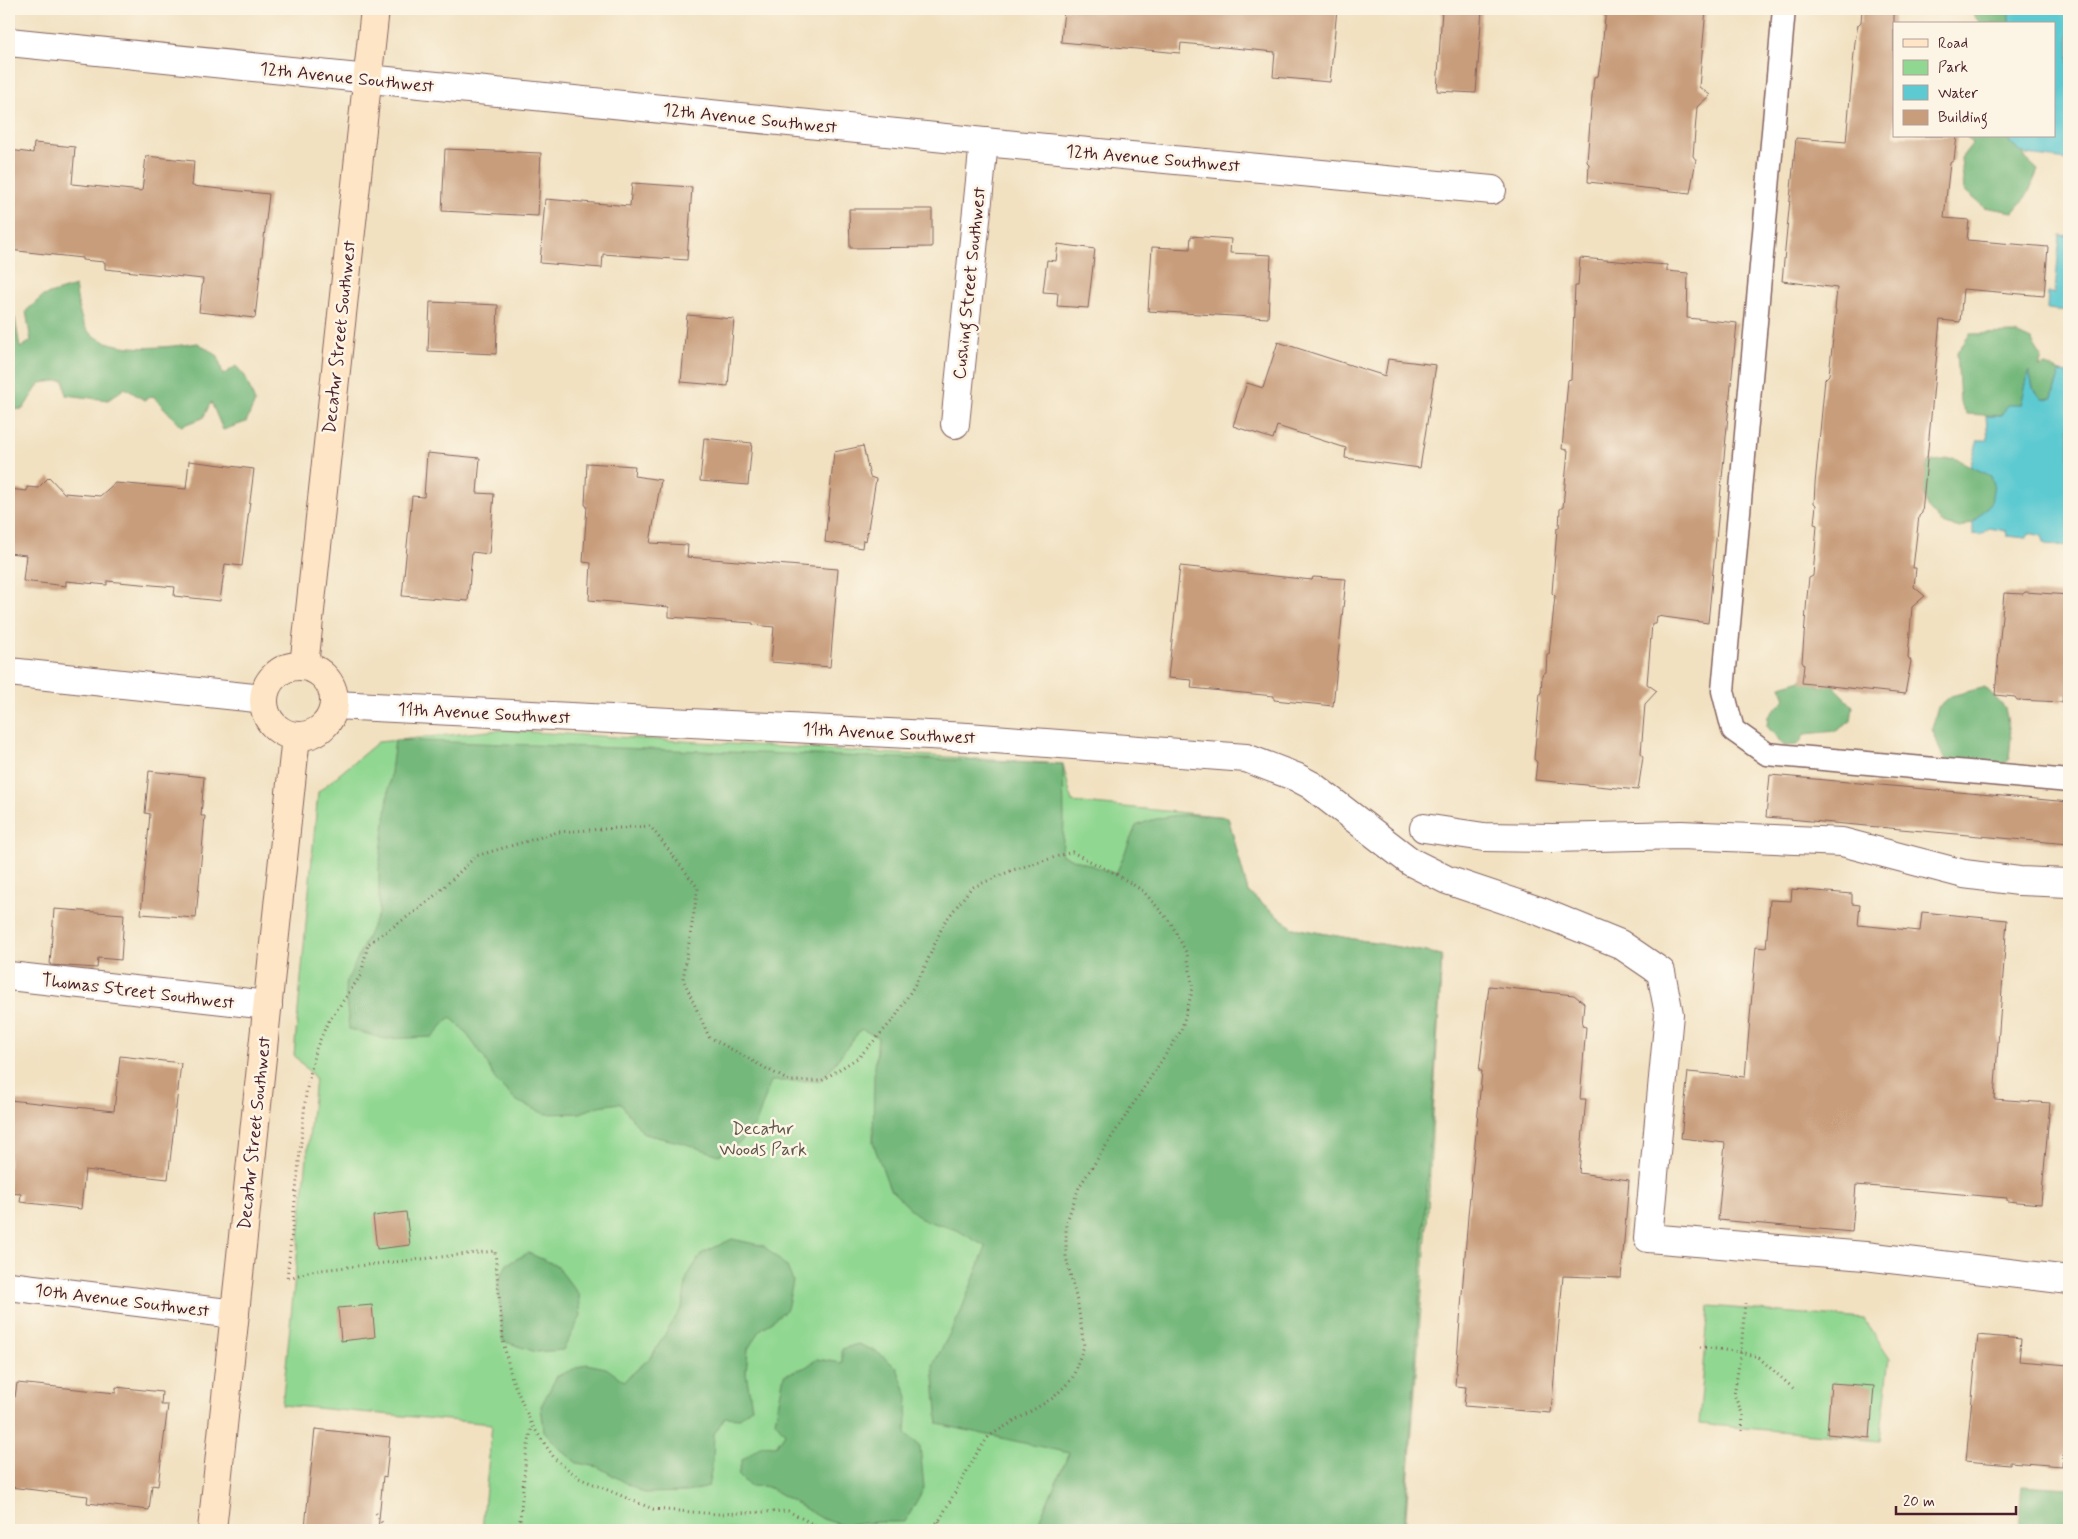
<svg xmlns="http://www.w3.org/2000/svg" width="2078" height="1539" font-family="Mynerve,sans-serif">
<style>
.green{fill:#90d791;stroke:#6d7b5e}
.forest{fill:#74b87b;stroke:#5f6c53}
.water{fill:#5dcad1;stroke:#54747e}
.building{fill:#c89d7c}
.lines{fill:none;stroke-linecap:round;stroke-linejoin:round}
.lane-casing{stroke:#846360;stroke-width:25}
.street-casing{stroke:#846360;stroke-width:30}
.secondary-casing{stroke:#846360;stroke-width:30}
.path{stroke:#846360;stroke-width:3;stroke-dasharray:1 4;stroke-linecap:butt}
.lane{stroke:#fff;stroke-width:22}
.street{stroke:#fff;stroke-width:28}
.secondary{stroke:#fde5c5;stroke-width:28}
.labels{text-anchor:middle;stroke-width:5;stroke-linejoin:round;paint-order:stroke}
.street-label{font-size:18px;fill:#4a1f2b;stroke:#fcf5e5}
.park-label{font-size:18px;fill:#5f564a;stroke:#fcf5e5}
</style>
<rect width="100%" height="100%" fill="#fcf5e5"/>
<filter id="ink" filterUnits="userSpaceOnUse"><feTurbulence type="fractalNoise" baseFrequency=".02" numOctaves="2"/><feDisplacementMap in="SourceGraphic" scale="10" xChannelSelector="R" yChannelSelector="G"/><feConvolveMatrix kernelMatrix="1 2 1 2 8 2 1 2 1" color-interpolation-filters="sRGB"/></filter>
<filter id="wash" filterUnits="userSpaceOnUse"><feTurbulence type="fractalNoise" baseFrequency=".0096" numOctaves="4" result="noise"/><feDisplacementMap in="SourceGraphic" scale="20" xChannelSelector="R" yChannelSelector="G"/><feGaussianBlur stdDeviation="1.12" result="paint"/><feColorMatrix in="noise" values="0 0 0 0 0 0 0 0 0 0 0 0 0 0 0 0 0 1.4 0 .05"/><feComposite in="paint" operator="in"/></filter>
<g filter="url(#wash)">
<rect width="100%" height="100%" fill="#f1e1c1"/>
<g class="green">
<path d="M 499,730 L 1063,764 L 1072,802 L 1228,817 L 1248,892 L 1293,928 L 1442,955 L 1428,1209 L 1405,1530 L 482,1530 L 492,1424 L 282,1405 L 315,1078 L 294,1055 L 318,792 L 378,742 Z"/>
<path d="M 1709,1306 L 1864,1319 L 1890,1358 L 1880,1440 L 1699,1424 Z"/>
</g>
<g class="forest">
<path d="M 1968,9 L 2011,9 L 2011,24 L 1981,24 Z"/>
<path d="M 1967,136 L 2004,136 L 2017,141 L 2026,159 L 2038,170 L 2028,194 L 2013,212 L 1984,207 L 1964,190 L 1961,158 L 1972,144 Z"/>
<path d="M 75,286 C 77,297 80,323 88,331 C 113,355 167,347 198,343 L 218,356 L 223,375 L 236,366 L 245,376 L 255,402 L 246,422 L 223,430 L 211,402 L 203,418 L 181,426 L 153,396 L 144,400 L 125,388 L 108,400 L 66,395 L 64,380 L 40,383 L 23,409 L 9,410 L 9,318 L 15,318 L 20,348 L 31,341 L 26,311 L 43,296 Z"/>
<path d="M 2016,333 L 2031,340 L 2042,357 L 2039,367 L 2046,365 L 2060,372 L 2052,398 L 2041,399 L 2033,388 L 2029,373 L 2021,405 L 2002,416 L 1967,414 L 1960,402 L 1957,353 L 1970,334 Z"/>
<path d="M 1954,458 L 1991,476 L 1995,484 L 1992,503 L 1973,522 L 1960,528 L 1942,523 L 1927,507 L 1922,485 L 1928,462 Z"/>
<path d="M 1805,679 L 1822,687 L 1828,681 L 1853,706 L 1851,721 L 1836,731 L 1805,734 L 1798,745 L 1784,746 L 1767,726 L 1768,716 L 1785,699 L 1781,686 Z"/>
<path d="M 1985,687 L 2005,708 L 2011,738 L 2009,760 L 1990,772 L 1960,769 L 1943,757 L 1932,729 L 1938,707 L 1951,696 Z"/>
<path d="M 395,740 L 1063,764 L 1064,822 L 1062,855 L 1116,874 L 1136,826 C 1168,812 1194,814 1228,817 L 1248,892 L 1293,928 L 1442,955 L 1404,1530 L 1035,1530 L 1069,1453 L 938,1424 L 933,1365 L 959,1316 L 986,1247 L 957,1230 L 921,1219 L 890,1189 L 873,1143 L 874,1077 L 878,1037 L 861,1029 L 821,1081 L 771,1081 L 756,1124 L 743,1140 L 719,1155 L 683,1143 L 644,1134 L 620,1103 L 599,1106 L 580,1113 L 545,1114 L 517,1101 L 496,1081 L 485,1059 L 463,1029 L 450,1017 L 432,1037 L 385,1039 L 349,1029 L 345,985 L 379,912 L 379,869 Z"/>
<path d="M 732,1239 L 764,1246 L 787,1267 L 793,1281 L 787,1309 L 759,1331 L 748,1349 L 746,1373 L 752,1407 L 740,1418 L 725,1417 L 714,1434 L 713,1460 L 708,1487 L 687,1492 L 644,1493 L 598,1467 L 577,1463 L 561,1450 L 544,1431 L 541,1406 L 557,1376 L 586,1364 L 606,1368 L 624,1381 L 651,1357 L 682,1307 L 687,1277 L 701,1254 Z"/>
<path d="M 528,1253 L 556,1265 L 579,1295 L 581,1316 L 563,1350 L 536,1352 L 503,1341 L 498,1282 L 507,1264 Z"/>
<path d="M 858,1344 L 877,1352 L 897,1368 L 908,1397 L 906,1434 L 920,1446 L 924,1488 L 905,1522 L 879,1522 L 841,1525 L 823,1519 L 768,1487 L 749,1486 L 738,1475 L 742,1460 L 762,1445 L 776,1446 L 785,1433 L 775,1421 L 784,1375 L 806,1367 L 817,1359 L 842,1363 L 842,1349 Z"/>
<path d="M 2022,1486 L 2069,1489 L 2069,1530 L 2018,1530 Z"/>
</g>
<g class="water">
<path d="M 2009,9 L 2069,9 L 2069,160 L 2027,155 L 2010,144 L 2008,136 L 2054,136 L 2054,24 L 2009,24 Z"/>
<path d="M 2060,235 L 2069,236 L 2069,311 L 2047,309 L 2048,293 L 2055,293 Z"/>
<path d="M 2029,371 L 2033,388 L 2042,399 L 2052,398 L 2060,372 L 2069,373 L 2069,546 L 2045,544 L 2042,536 L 2029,533 L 2026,538 L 2007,536 L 2006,531 L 1989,528 L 1980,535 L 1973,534 L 1973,522 L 1991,503 L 1994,484 L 1991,476 L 1970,466 L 1978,440 L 1988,440 L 1986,416 L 2002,416 L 2007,405 L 2021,405 Z"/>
</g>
<g id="blocks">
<g class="building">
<path d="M 1064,9 L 1337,9 L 1330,82 L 1273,77 L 1275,52 L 1181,43 L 1180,53 L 1061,42 Z"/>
<path d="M 1442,9 L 1482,9 L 1476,93 L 1437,91 Z"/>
<path d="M 1606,9 L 1706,9 L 1699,87 L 1710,95 L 1697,107 L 1693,156 L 1696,160 L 1690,193 L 1588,182 L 1589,164 L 1587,162 L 1592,96 L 1594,77 L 1598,76 L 1601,57 Z"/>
<path d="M 1862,9 L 1894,9 L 1894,136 L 1957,136 L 1954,160 L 1950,163 L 1944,218 L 1969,220 L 1967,240 L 2048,247 L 2044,296 L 1963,289 L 1960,322 L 1940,320 L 1922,513 L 1919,516 L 1913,568 L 1916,568 L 1914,587 L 1925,596 L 1912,607 L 1908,657 L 1911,661 L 1905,694 L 1802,683 L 1804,665 L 1802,662 L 1807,597 L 1809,578 L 1813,576 L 1817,525 L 1814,524 L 1816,505 L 1814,503 L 1815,484 L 1825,379 L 1829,375 L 1836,310 L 1835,310 L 1837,288 L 1782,281 L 1796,138 L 1846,142 L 1855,42 L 1858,25 L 1861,22 Z"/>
<path d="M 34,143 L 75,147 L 72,184 L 142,191 L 146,156 L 194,161 L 192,186 L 269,194 L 255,318 L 199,312 L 203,279 L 105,269 L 105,262 L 82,260 L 82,258 L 9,250 L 9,150 L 33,153 Z"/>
<path d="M 445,149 L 541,153 L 538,216 L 442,211 Z"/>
<path d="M 632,183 L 692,187 L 687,260 L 603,254 L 602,268 L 540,263 L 545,199 L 630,206 Z"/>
<path d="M 849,209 L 932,209 L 932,247 L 850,248 Z"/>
<path d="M 1191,236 L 1231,239 L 1230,253 L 1271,255 L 1268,318 L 1148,311 L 1152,247 L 1190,249 Z"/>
<path d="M 1058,244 L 1095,249 L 1088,308 L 1057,306 L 1058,293 L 1043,292 L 1047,260 L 1056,261 Z"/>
<path d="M 1580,258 L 1667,265 L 1667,271 L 1688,273 L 1687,318 L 1737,323 L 1708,623 L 1657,616 L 1656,624 L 1652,624 L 1647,684 L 1657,691 L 1645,704 L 1641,753 L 1643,757 L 1638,790 L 1535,780 L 1537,762 L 1534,759 L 1540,693 L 1541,693 L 1542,675 L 1546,672 L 1547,654 L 1549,654 L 1555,596 L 1552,593 L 1557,528 L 1559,528 L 1560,509 L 1563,507 L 1568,450 L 1562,449 L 1568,380 L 1571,379 L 1575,286 L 1578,286 Z"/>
<path d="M 430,302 L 498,305 L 496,354 L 428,351 Z"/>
<path d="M 687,315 L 734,319 L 728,386 L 681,382 Z"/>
<path d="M 1278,342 L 1385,376 L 1388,359 L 1436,365 L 1420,468 L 1345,458 L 1346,448 L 1277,426 L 1273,439 L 1233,426 L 1247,383 L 1263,388 Z"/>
<path d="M 704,438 L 752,443 L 748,485 L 700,481 Z"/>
<path d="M 863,446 L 870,477 L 876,479 L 866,541 L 863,540 L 862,548 L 825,542 L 834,452 Z"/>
<path d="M 427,453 L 480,458 L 477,493 L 494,494 L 489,554 L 472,552 L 468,601 L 402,596 L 412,496 L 424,497 Z"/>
<path d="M 189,461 L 254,469 L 242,566 L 225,564 L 220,601 L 174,596 L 175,587 L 107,581 L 107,585 L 66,581 L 66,586 L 23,581 L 26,555 L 9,553 L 9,489 L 27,491 L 27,487 L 38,488 L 49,477 L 64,493 L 100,496 L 115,483 L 186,489 Z"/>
<path d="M 587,463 L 635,466 L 634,476 L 661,480 L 650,543 L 688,545 L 687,557 L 838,569 L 830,667 L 771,662 L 774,627 L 753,625 L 753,623 L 669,617 L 669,607 L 589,600 L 591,563 L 583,562 L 587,506 L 585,505 Z"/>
<path d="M 1180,566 L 1312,580 L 1313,577 L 1346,579 L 1333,706 L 1274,700 L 1274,696 L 1191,688 L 1192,680 L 1168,678 Z"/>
<path d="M 2025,592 L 2069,595 L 2069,694 L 2063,694 L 2062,702 L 2017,700 L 2015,697 L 1995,695 L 2004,593 L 2023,594 Z"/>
<path d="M 149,771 L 204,777 L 201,816 L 205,816 L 196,918 L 141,914 L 150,814 L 145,813 Z"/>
<path d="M 1770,775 L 2069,802 L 2069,844 L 1766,817 Z"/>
<path d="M 1792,889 L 1852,894 L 1852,904 L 1860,905 L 1858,925 L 1920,931 L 1922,912 L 2007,920 L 1994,1099 L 2050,1103 L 2041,1204 L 2007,1201 L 2007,1198 L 1856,1185 L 1852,1232 L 1718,1220 L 1725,1143 L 1681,1138 L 1688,1072 L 1745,1077 L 1756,947 L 1766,948 L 1770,900 L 1791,901 Z"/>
<path d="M 54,909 L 124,914 L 121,960 L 98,958 L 97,968 L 50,965 Z"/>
<path d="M 1489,986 L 1574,995 L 1584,1003 L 1582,1026 L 1586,1027 L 1580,1099 L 1586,1099 L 1579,1173 L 1629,1180 L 1621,1278 L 1563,1276 L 1551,1413 L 1464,1406 L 1466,1387 L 1455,1386 L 1468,1216 L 1482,1071 L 1479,1071 Z"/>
<path d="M 120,1056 L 181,1063 L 168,1179 L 85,1170 L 81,1209 L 20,1202 L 21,1194 L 9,1193 L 9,1100 L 114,1111 Z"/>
<path d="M 406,1212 L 410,1245 L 377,1249 L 373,1216 Z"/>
<path d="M 372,1305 L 375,1337 L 341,1341 L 338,1308 Z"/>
<path d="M 1978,1335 L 2021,1339 L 2019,1361 L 2069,1365 L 2069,1455 L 2063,1455 L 2062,1466 L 2010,1462 L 2010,1465 L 1966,1461 Z"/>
<path d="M 17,1383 L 116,1393 L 116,1387 L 162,1392 L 161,1405 L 168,1405 L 158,1486 L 152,1485 L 149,1510 L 87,1503 L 88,1496 L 9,1487 L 9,1397 L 15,1397 Z"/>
<path d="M 1831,1383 L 1874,1386 L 1870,1438 L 1827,1434 Z"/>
<path d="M 315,1429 L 390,1437 L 386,1477 L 383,1476 L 378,1530 L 343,1530 L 305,1527 Z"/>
</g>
</g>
</g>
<g filter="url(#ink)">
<use href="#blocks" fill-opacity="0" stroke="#846360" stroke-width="1"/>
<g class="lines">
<g class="lane-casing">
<path id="lane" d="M 1784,9 L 1723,691 L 1733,730 L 1767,754 L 2069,781"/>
</g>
<g class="street-casing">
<g id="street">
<path d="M 9,42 L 984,142 L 1492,190"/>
<path d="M 955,424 L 984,142"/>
<path d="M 9,672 L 264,699"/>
<path d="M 335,705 L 968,737 L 1246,758 L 1296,777 L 1311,785 L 1411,862 L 1447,880 L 1539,911 L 1620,944 L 1661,972 L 1669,1014 L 1648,1238 L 1865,1256 L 2069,1280"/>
<path d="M 1424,828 L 1484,837 L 1553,838 L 1681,835 L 1842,842 L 1964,874 L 2019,881 L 2069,883"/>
<path d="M 9,976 L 268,1005"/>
<path d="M 9,1286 L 235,1314"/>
</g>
</g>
<g class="secondary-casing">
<g id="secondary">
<circle cx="299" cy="701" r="35"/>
<path d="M 304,666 L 375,9"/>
<path d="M 212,1530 L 296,736"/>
</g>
</g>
<g class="path">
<path d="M 1700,1347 L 1741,1352 L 1758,1357 L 1794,1389"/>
<path d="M 1742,1431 L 1743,1415 L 1734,1395 L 1741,1352 L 1745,1303"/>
<path d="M 376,1513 L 386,1530"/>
<path d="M 939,1521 L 943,1530"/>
<path d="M 519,1530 L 526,1456 L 532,1426"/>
<path d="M 824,1530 L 788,1511 L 717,1514 L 653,1509 L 579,1478 L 555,1459 L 532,1425 L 512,1379 L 503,1341 L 495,1251 L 311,1271 L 287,1279 L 306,1093 L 315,1051 L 327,1024 L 361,975 L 368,944 L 416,911 L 438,893 L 476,856 L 558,832 L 650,826 L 698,888 L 683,979 L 709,1037 L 789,1081 L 821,1081 L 859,1057 L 894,1019 L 922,973 L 944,923 L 971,888 L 1013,870 L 1072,852 L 1116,874 L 1143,891 L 1171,923 L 1187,954 L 1193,988 L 1181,1031 L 1079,1187 L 1066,1224 L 1066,1257 L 1078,1305 L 1084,1346 L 1072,1379 L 1053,1398 L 989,1436 L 977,1453 L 939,1521 L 927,1530"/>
</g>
<use href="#lane" class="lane"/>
<use href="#street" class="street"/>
<use href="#secondary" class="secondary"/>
</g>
</g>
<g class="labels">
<g class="street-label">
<text transform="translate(347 77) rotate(6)" y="6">12th Avenue Southwest</text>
<text transform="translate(750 118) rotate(6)" y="6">12th Avenue Southwest</text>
<text transform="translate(1153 158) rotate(5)" y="6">12th Avenue Southwest</text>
<text transform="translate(969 283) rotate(-84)" y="6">Cushing Street Southwest</text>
<text transform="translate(339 337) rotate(-84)" y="6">Decatur Street Southwest</text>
<text transform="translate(484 713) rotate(3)" y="6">11th Avenue Southwest</text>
<text transform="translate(889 733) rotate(3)" y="6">11th Avenue Southwest</text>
<text transform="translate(138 991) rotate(7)" y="6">Thomas Street Southwest</text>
<text transform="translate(254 1133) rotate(-84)" y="6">Decatur Street Southwest</text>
<text transform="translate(122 1300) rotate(7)" y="6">10th Avenue Southwest</text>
</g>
<g class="park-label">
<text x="763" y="1134">Decatur<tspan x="763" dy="21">Woods Park</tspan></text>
</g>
</g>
<rect width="2078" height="1539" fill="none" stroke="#fcf5e5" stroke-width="30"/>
<rect x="1893" y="22" width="162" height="115" fill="#fcf5e5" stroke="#b59f9b"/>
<rect x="1903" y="39" width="25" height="8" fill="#fde5c5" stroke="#b59f9b"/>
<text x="1938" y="48" font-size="15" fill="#4a1f2b">Road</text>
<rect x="1903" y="60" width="25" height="15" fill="#90d791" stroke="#b59f9b"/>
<text x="1938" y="72" font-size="15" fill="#4a1f2b">Park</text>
<rect x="1903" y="85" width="25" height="15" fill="#5dcad1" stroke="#b59f9b"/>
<text x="1938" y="98" font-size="15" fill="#4a1f2b">Water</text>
<rect x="1903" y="110" width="25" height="15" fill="#c89d7c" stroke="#b59f9b"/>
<text x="1938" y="122" font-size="15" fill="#4a1f2b">Building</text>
<path d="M1896 1506v8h120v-8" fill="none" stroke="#4a1f2b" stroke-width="2.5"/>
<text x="1903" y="1506" font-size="15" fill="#4a1f2b" stroke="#fcf5e5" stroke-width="4" paint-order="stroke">20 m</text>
</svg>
